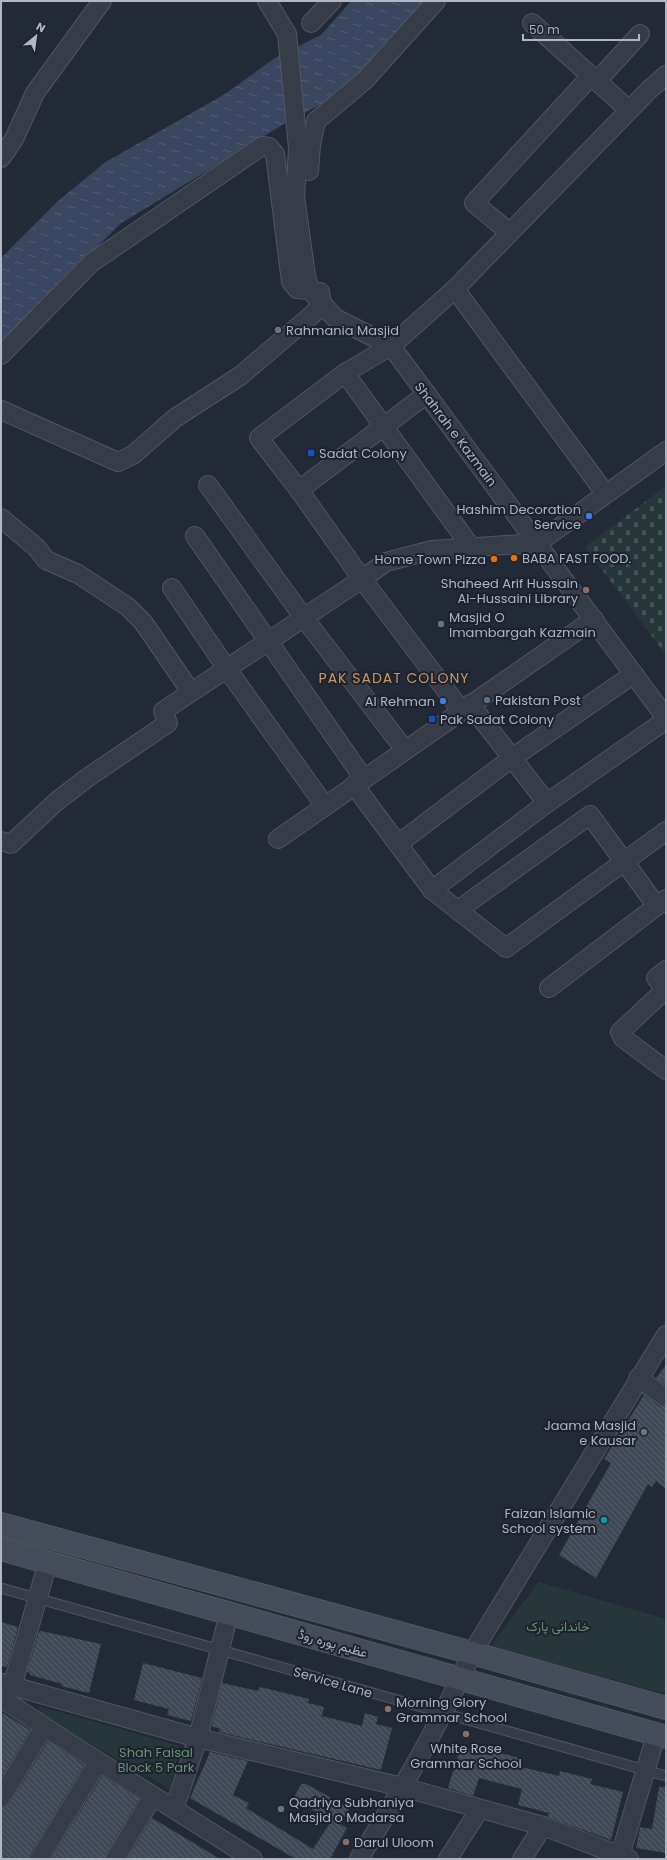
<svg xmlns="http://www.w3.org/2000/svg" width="667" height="1860" font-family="Poppins,Vazirmatn,sans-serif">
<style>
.cemetery{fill:url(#cemetery-stones)}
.park{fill:#25373a}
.water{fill:url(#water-ripples)}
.building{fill:url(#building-back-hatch)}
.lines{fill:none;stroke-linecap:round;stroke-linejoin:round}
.service-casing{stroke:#515763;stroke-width:11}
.minor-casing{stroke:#515763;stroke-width:20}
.secondary-casing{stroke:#515763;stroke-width:24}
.service{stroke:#363c48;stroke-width:9}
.minor{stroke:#363c48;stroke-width:18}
.secondary{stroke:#444b5b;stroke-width:22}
.worship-dot{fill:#6b7280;stroke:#1b212d;stroke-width:1.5}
.transit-dot{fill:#1a4fb4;stroke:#1b212d;stroke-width:1.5}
.shop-dot{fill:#3f7fe0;stroke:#1b212d;stroke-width:1.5}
.food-dot{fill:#e8710a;stroke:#1b212d;stroke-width:1.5}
.education-dot{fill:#8d6e63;stroke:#1b212d;stroke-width:1.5}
.service-dot{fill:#5c6f8a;stroke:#1b212d;stroke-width:1.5}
.culture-dot{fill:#0f9aa8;stroke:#1b212d;stroke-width:1.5}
.labels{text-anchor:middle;stroke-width:4;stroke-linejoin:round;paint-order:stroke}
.poi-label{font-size:13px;fill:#b1b7c4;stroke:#1b212d;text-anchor:start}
.street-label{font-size:13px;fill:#b1b7c4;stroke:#1b212d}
.park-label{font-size:13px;fill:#699476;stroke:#1b212d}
.neighbourhood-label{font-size:14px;letter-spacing:1px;fill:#cd9963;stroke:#1b212d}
</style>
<defs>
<pattern id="cemetery-stones" width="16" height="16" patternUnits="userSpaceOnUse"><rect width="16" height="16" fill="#25373a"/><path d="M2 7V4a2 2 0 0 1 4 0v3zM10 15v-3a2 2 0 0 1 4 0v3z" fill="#425255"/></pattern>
<pattern id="water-ripples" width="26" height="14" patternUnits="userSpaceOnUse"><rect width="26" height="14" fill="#394660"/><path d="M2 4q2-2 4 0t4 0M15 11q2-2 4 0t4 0" fill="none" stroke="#535e75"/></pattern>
<pattern id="building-back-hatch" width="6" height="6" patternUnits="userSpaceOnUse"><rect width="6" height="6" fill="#3f4857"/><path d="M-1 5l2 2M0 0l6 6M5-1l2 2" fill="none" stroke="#58606e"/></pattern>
</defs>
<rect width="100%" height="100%" fill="#222a38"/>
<path class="cemetery" d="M 666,486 L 666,655 L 585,547 Z"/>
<g class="park">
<path d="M 539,1582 L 666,1619 L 666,1694 L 490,1646 Z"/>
<path d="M 39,1706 L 180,1746 L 170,1789 L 38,1714 Z"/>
</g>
<path class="water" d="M 351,1 L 426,1 L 360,74 L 330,99 L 279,127 L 120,224 L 1,344 L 1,258 L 58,201 L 104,163 L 225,94 L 275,58 L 321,35 Z"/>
<g class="building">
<path d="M 666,1365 L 666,1385 L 656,1378 Z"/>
<path d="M 644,1395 L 660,1407 L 666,1408 L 666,1489 L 656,1481 L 652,1487 L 648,1484 L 596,1578 L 559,1555 L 611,1463 L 604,1459 Z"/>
<path d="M 1,1622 L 18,1627 L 7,1667 L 1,1666 Z"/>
<path d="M 41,1631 L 101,1644 L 89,1693 L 61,1686 L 62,1684 L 30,1675 L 30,1673 L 27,1672 L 39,1632 Z"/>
<path d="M 143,1663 L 202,1678 L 191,1721 L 167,1715 L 169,1709 L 134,1700 Z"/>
<path d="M 222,1683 L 258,1691 L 260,1687 L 309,1699 L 308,1703 L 324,1707 L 322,1716 L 362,1726 L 365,1713 L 378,1717 L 376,1724 L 392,1728 L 381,1770 L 219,1732 L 220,1729 L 212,1726 Z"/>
<path d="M 1,1712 L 30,1730 L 1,1778 Z"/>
<path d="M 48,1741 L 84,1765 L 30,1854 L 29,1859 L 1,1859 L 1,1808 L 6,1807 L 10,1803 Z"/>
<path d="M 461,1746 L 492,1756 L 493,1751 L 519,1758 L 517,1766 L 559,1776 L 560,1771 L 592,1779 L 590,1784 L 623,1792 L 611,1840 L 548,1817 L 549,1813 L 518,1805 L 522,1789 L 479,1778 L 473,1796 L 448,1788 Z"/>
<path d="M 210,1752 L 248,1761 L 233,1795 L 249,1803 L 246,1808 L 313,1849 L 332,1820 L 347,1828 L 330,1859 L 296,1859 L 190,1798 Z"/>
<path d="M 102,1776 L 139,1799 L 106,1854 L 105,1859 L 51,1859 Z"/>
<path d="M 301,1784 L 306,1784 L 350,1808 L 340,1824 L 293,1800 Z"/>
<path d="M 659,1787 L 666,1787 L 666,1853 L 636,1848 L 640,1827 L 652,1829 Z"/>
<path d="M 152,1818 L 220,1859 L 127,1859 Z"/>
</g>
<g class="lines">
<g class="service-casing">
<path id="service" d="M 1,1588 L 666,1776"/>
</g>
<g class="minor-casing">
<g id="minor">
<path d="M 267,1 L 287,34 L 298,148 L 295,196 L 306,276 L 310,290 L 335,318 L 391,346 L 666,718"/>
<path d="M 311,23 L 332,1"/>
<path d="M 532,23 L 629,110"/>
<path d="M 597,81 L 640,34"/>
<path d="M 1,158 L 14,139 L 35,93 L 102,1"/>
<path d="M 309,171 L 311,145 L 316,121 L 365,80 L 436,1"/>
<path d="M 509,232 L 474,203 L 591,76"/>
<path d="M 455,289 L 605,493"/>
<path d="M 1,355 L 91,263 L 262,146 L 269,147 L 275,154 L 291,282 L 297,289 L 310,290"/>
<path d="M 345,373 L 471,547"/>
<path d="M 1,410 L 118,462 L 133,455 L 175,418 L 240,376 L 313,314 L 322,303 L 320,292"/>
<path d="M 208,485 L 304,618 L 405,750"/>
<path d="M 299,490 L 427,394"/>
<path d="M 1,518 L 37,548 L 46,560 L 78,574 L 128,607 L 143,622 L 191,692"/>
<path d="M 195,536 L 364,779"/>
<path d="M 172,588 L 227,669 L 325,806"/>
<path d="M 470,704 L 547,803"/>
<path d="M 461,710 L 362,579 L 299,490 L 259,438 L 345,373 L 391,346 L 455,289 L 650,89 L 666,75"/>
<path d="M 354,785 L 432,890 L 506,948 L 666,831"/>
<path d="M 278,839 L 594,619"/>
<path d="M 1,841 L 11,844 L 57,801 L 87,778 L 168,723 L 163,711 L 362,579 L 386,562 L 432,550 L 538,543 L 666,451"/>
<path d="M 398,844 L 512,758 L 634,674"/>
<path d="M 432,890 L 547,803 L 666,720"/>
<path d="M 458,910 L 590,815 L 656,905"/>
<path d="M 666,970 L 656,978 L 666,991"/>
<path d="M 549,988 L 666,899"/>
<path d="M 665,990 L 620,1032 L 623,1038 L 666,1070"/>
<path d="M 638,1378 L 666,1398"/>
<path d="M 1,1683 L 198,1738 L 402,1787 L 543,1826 L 629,1859"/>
<path d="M 12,1687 L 48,1562"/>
<path d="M 1,1698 L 66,1741 L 253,1859"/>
<path d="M 1,1798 L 44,1727"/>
<path d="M 174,1809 L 198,1738 L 229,1613"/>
<path d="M 620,1856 L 656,1735"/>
<path d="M 39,1859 L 98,1762"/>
<path d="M 115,1859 L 153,1796"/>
<path d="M 359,1859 C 400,1793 440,1724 472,1653 L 666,1335"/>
<path d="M 448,1859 L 479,1810"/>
<path d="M 522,1859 L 543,1826"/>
</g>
</g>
<g class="secondary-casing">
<g id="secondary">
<path d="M 1,1524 L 472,1653 L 666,1708"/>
<path d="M 1,1549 L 666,1737"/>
</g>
</g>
<use href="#service" class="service"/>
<use href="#minor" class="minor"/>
<use href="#secondary" class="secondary"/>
</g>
<g class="worship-dot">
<circle cx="278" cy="330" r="4"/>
<circle cx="441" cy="624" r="4"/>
<circle cx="644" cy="1432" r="4"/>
<circle cx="281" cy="1809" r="4"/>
</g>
<g class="transit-dot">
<rect x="307" y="449" width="8" height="8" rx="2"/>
<rect x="428" y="715" width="8" height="8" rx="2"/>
</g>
<g class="shop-dot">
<circle cx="589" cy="516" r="4"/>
<circle cx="443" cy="701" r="4"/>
</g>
<g class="food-dot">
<circle cx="514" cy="558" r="4"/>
<circle cx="494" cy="559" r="4"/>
</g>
<g class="education-dot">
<circle cx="586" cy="590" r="4"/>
<circle cx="388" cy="1709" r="4"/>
<circle cx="466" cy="1734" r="4"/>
<circle cx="346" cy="1842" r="4"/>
</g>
<circle class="service-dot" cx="487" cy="700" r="4"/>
<circle class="culture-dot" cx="604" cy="1520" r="4"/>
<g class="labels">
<g class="poi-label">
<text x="286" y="335">Rahmania Masjid</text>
<text x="319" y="458">Sadat Colony</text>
<text x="581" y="514" text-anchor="end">Hashim Decoration<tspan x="581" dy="15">Service</tspan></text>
<text x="522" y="563">BABA FAST FOOD.</text>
<text x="486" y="564" text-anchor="end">Home Town Pizza</text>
<text x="578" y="588" text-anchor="end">Shaheed Arif Hussain<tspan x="578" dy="15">Al-Hussaini Library</tspan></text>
<text x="449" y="622">Masjid O<tspan x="449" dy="15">Imambargah Kazmain</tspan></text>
<text x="495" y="705">Pakistan Post</text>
<text x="435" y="706" text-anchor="end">Al Rehman</text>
<text x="440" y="724">Pak Sadat Colony</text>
<text x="636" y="1430" text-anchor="end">Jaama Masjid<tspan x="636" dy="15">e Kausar</tspan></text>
<text x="596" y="1518" text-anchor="end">Faizan Islamic<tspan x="596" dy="15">School system</tspan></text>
<text x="396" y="1707">Morning Glory<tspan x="396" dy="15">Grammar School</tspan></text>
<text x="466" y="1753" text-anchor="middle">White Rose<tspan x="466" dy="15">Grammar School</tspan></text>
<text x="289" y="1807">Qadriya Subhaniya<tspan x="289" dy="15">Masjid o Madarsa</tspan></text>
<text x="354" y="1847">Darul Uloom</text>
</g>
<g class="street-label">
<text transform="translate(456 434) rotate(53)" y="5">Shahrah e Kazmain</text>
<text transform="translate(333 1643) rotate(16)" y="5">عظیم پورہ روڈ</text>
<text transform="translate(333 1682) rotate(16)" y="5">Service Lane</text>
</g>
<g class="park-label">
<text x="558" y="1631">خاندانی پارک</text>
<text x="156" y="1757">Shah Faisal<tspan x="156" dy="15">Block 5 Park</tspan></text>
</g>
<g class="neighbourhood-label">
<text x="394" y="683">PAK SADAT COLONY</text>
</g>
</g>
<rect width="667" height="1860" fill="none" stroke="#b1b7c4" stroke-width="4"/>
<g transform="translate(36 36) rotate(29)" stroke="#1b212d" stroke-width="3" paint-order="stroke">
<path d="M0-3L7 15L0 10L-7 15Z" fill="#b1b7c4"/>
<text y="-6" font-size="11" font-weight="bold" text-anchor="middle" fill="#b1b7c4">N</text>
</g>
<path d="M523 34v6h116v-6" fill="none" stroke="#b1b7c4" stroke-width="2"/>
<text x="529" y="34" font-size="12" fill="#b1b7c4" stroke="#1b212d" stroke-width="3" paint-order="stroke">50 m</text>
</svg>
